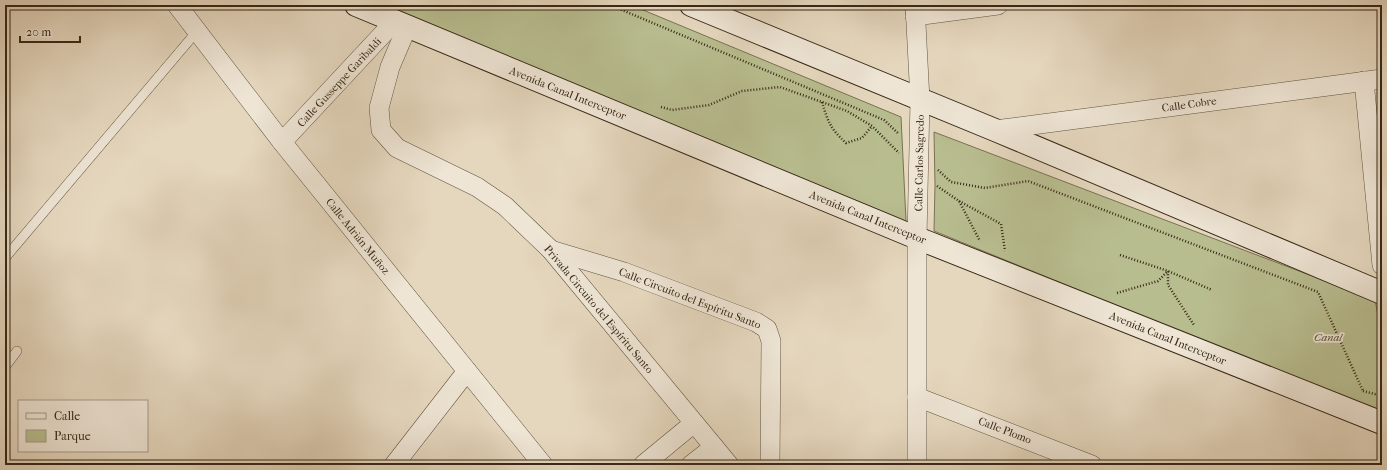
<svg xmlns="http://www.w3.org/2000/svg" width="1387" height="470" font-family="'IM FELL French Canon',serif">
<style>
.green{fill:#b8bd8f;stroke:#787252}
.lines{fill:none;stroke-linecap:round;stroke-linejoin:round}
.lane-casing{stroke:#625440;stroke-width:10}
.street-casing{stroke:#625440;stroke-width:20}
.secondary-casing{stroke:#372816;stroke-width:24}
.path{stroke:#372816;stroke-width:2.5;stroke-dasharray:1 2;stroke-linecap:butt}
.lane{stroke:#eee5d5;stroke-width:9}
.street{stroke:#eee5d5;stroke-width:19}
.secondary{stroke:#eee5d5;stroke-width:22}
.labels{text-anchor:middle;stroke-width:3.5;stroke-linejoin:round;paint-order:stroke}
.street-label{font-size:11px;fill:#372816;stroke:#eee5d5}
.park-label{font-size:11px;font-style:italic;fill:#574d34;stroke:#eee5d5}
</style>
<rect width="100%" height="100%" fill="#e5d7be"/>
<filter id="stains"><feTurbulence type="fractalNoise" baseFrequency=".005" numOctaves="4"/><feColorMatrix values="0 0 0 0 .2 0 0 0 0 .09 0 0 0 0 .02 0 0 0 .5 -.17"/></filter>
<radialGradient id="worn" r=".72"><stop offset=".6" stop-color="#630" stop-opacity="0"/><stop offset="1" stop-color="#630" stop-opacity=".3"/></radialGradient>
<g class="green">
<path d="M 382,5 L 631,5 L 901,117 L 906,221 Z"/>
<path d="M 934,132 L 1375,300 L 1382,335 L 1382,410 L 1373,410 L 934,231 L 935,185 Z"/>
</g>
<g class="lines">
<g class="lane-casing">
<g id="lane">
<path d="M 5,258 L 198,30"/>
<path d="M 5,367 L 17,351"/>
</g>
</g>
<g class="street-casing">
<g id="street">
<path d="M 177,5 L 282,142 L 543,465"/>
<path d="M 915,5 L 920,100 L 917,238 L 917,465"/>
<path d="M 915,16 L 998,5"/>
<path d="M 407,27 L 390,67 L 379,108 L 381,130 L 397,148 L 477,187 L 505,206 L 551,250 L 729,465"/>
<path d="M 1364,81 L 1382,265"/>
<path d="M 995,130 L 1382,79"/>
<path d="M 282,142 L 395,21"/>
<path d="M 551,250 L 624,272 L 756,322 L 767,329 L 771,341 L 770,465"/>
<path d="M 917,397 L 1092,465"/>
<path d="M 394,465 L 467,371"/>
<path d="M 643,465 L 694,423"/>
<path d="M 691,465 L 714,447"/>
</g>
</g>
<g class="secondary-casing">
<g id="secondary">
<path d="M 356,5 L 917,238 L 1382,423"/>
<path d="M 691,5 L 995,130 L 1382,293"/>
</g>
</g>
<g class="path">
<path d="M 610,5 L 884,120 L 899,134"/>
<path d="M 822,102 C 828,122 830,128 846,143 L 862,138 L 872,126"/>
<path d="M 661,107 L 672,110 L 709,105 L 742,91 L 780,87 L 847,111 L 872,126 L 899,153"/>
<path d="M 938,170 L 951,182 L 985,188 L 1028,181 L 1318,292 L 1363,391"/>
<path d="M 937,186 L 959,201 L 980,241"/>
<path d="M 959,201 L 1001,224 L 1005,251"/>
<path d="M 1120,255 L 1168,271 L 1212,290"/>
<path d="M 1117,293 L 1158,281 L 1168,271 L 1168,285 L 1194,325"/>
<path d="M 1363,391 L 1375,394 L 1382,392"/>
</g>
<use href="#lane" class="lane"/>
<use href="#street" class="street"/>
<use href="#secondary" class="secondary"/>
</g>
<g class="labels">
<g class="street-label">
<text transform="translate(339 82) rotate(-47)" y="4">Calle Gusseppe Garibaldi</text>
<text transform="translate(568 93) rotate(22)" y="4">Avenida Canal Interceptor</text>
<text transform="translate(1189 104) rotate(-8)" y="4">Calle Cobre</text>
<text transform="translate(919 163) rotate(-89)" y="4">Calle Carlos Sagredo</text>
<text transform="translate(868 217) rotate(22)" y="4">Avenida Canal Interceptor</text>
<text transform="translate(358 236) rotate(51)" y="4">Calle Adrián Muñoz</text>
<text transform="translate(690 298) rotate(21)" y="4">Calle Circuito del Espíritu Santo</text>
<text transform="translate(599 309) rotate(50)" y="4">Privada Circuito del Espíritu Santo</text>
<text transform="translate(1168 338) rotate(22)" y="4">Avenida Canal Interceptor</text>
<text transform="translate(1005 430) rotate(21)" y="4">Calle Plomo</text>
</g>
<g class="park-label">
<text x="1328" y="341">Canal</text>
</g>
</g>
<rect width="1387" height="470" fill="none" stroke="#e5d7be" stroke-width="20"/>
<rect x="6" y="6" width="1375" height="458" fill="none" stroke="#372816" stroke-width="2"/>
<rect x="10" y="10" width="1367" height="450" fill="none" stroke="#372816"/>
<rect x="18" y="400" width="130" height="52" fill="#eee5d5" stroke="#a59989"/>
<rect x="26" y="413" width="20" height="6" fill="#eee5d5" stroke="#a59989"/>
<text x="54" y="420" font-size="12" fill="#372816">Calle</text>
<rect x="26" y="430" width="20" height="12" fill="#b8bd8f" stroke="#a59989"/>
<text x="54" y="440" font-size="12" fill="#372816">Parque</text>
<path d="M20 36v6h60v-6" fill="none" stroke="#372816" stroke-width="2"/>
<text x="26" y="36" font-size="12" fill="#372816" stroke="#eee5d5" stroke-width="3" paint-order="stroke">20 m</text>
<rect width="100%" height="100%" filter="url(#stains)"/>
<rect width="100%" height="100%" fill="url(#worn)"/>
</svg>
